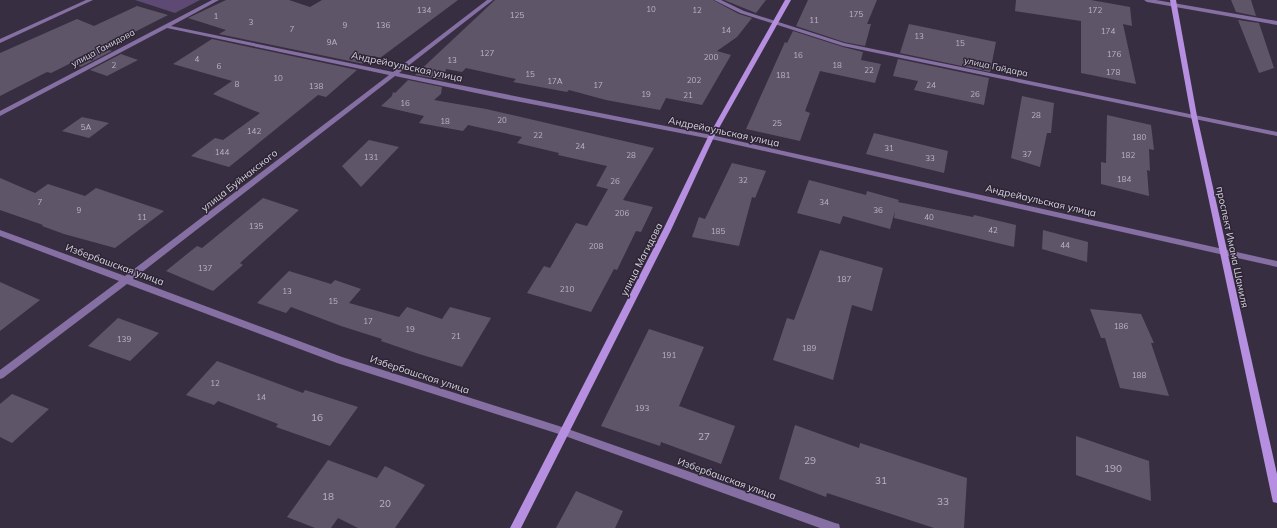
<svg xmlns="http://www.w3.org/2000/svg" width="1277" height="528" font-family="Mulish,sans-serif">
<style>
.green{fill:#5d4974}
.building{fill:#5e5569}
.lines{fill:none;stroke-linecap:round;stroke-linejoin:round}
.street{fill:#866fa2;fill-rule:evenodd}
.secondary{fill:#b68fe1;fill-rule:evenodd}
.labels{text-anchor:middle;stroke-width:3;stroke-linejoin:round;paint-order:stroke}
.number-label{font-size:8px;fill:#bab4c1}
.far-street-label{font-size:9px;fill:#d8d3de;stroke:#2d2536}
.street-label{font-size:10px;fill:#d8d3de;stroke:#2d2536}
.near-number-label{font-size:10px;fill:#bab4c1}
</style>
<rect width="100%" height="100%" fill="#372f41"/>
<path class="green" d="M 135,0 L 200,0 L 175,13 Z"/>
<g class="building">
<path d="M 226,0 L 289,0 L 310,7 L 322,0 L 458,0 L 380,58 L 374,56 L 364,64 L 219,34 L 226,30 L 188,18 Z"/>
<path d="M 495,0 L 713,0 L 739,14 L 752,18 L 737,37 L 717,51 L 731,55 L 702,105 L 666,98 L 660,110 L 606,100 L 569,90 L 567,92 L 513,82 L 516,79 L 466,68 L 462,72 L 446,69 L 444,80 L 415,75 Z"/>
<path d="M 724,0 L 766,0 L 756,13 Z"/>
<path d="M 808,0 L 877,0 L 867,24 L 871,24 L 865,46 L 844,42 L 796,26 Z"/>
<path d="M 1016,0 L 1091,0 L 1130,7 L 1132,26 L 1123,24 L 1136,84 L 1081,73 L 1081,21 L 1015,11 Z"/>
<path d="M 1231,0 L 1251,0 L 1256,16 L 1236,12 Z"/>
<path d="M 137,6 L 168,15 L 103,48 L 112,51 L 81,67 L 71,63 L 51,73 L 47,72 L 0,96 L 0,53 L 77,19 L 94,26 Z"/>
<path d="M 1238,20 L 1259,23 L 1274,68 L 1259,73 Z"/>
<path d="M 909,24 L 996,42 L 990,72 L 900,53 Z"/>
<path d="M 793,31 L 843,47 L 863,52 L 861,60 L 881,64 L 875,83 L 820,71 L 805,111 L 810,113 L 800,141 L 746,129 L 785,42 L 787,43 Z"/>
<path d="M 212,39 L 357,70 L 326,97 L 318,95 L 229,167 L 191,156 L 215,138 L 223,140 L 260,113 L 213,94 L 232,81 L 173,64 Z"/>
<path d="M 121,54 L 138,60 L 107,76 L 90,70 Z"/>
<path d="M 898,59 L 989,78 L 984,105 L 914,90 L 918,81 L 893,76 Z"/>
<path d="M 408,80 L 442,87 L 441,94 L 434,100 L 486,109 L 654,148 L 623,200 L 653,207 L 641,232 L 636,231 L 617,270 L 614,269 L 591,312 L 527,293 L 544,266 L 550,268 L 576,223 L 587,226 L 608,189 L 596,186 L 607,166 L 558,155 L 559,153 L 517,143 L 522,137 L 468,125 L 463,131 L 419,123 L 424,116 L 381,106 L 392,96 L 393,92 L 395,93 Z"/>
<path d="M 1022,96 L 1054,103 L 1051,133 L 1047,133 L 1040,167 L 1011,158 Z"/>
<path d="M 1107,115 L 1151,125 L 1154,150 L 1149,149 L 1150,171 L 1147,170 L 1149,196 L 1101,184 L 1101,162 L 1106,163 Z"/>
<path d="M 82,117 L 109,123 L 89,138 L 62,131 Z"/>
<path d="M 874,133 L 948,151 L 944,173 L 866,154 Z"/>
<path d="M 369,140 L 399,147 L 361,187 L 342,166 Z"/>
<path d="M 732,163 L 766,171 L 755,198 L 752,197 L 739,246 L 692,237 L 699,217 L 705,219 Z"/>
<path d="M 0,178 L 35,193 L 48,184 L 85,196 L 96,188 L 164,211 L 115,248 L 64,234 L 42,226 L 43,225 L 0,210 Z"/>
<path d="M 809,180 L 866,195 L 867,191 L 899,200 L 898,202 L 973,217 L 974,215 L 1016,225 L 1014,247 L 894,218 L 895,211 L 890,229 L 843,216 L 840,224 L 797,213 Z"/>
<path d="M 263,198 L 299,210 L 240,263 L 243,265 L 213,291 L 166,271 L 197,246 L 202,248 Z"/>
<path d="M 1043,230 L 1088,242 L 1087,262 L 1042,249 Z"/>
<path d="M 820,250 L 883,268 L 872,311 L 852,305 L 833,380 L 773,360 L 787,318 L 794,320 Z"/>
<path d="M 289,271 L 331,284 L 335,280 L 361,289 L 349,303 L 399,317 L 407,307 L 442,319 L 450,307 L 491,318 L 462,367 L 419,354 L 381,341 L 382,339 L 341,326 L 291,307 L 286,313 L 257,303 Z"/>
<path d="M 0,282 L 40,300 L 0,331 Z"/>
<path d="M 1090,309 L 1141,314 L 1154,343 L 1151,343 L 1169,396 L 1120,388 L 1105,338 L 1101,338 Z"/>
<path d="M 118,318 L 159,333 L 130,361 L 88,346 Z"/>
<path d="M 649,329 L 704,347 L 679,406 L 735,426 L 721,464 L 661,442 L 660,446 L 601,426 Z"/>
<path d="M 217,361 L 303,393 L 305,390 L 358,407 L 330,446 L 276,427 L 278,424 L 218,401 L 214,405 L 186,395 Z"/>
<path d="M 12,394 L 49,409 L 12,443 L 0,437 L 0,404 Z"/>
<path d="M 795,425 L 859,448 L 860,443 L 967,478 L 964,528 L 934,528 L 827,493 L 826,497 L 779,479 Z"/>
<path d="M 1076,436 L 1149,461 L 1151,501 L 1076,475 Z"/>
<path d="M 328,460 L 377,478 L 385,466 L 425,485 L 395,528 L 358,528 L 338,518 L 331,528 L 315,528 L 287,517 Z"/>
<path d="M 576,491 L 623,511 L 615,528 L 556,528 Z"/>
</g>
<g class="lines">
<g class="street">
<path d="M 86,0 L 93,0 L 0,43 L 0,39 Z"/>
<path d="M 212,0 L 219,0 L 171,26 L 393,72 L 487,0 L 493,0 L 399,73 L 711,135 L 1277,261 L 1277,267 L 711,139 L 500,98 L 395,76 L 133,279 L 342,357 L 565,428 L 835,523 L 839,524 L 840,528 L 820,528 L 565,436 L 337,363 L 127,284 L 3,378 L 0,379 L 0,370 L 119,281 L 0,236 L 0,230 L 125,276 L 389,75 L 167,28 L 0,116 L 0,111 Z"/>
<path d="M 714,0 L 721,0 L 744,11 L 844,43 L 1277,132 L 1277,136 L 843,46 L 740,13 Z"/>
<path d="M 1144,0 L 1156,0 L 1277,21 L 1277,25 L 1147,2 Z"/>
</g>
<g class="secondary">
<path d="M 785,0 L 791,0 L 714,137 L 671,230 L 521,528 L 510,528 L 663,230 L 708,137 Z"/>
<path d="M 1170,0 L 1176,0 L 1197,116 L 1277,474 L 1277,503 L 1273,502 L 1272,498 L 1191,116 Z"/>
</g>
</g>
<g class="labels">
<g class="number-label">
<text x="651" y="12">10</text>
<text x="424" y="13">134</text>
<text x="697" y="13">12</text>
<text x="1095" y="13">172</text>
<text x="856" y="17">175</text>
<text x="517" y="18">125</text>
<text x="216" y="19">1</text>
<text x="814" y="23">11</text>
<text x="251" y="25">3</text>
<text x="345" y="28">9</text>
<text x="383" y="28">136</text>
<text x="292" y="32">7</text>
<text x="726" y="33">14</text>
<text x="1108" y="34">174</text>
<text x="919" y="39">13</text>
<text x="332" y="45">9А</text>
<text x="960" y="46">15</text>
<text x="487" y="56">127</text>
<text x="1114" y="57">176</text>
<text x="798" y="58">16</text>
<text x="711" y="60">200</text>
<text x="197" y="62">4</text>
<text x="452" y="63">13</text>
<text x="114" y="68">2</text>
<text x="837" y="68">18</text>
<text x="219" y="69">6</text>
<text x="869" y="73">22</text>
<text x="1113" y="75">178</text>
<text x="530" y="77">15</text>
<text x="783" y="78">181</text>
<text x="278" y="81">10</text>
<text x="694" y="83">202</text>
<text x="555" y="84">17А</text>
<text x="237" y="87">8</text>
<text x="598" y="88">17</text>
<text x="931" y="88">24</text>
<text x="316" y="89">138</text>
<text x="646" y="97">19</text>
<text x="975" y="97">26</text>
<text x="688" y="98">21</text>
<text x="405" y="106">16</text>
<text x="1036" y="118">28</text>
<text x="502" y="123">20</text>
<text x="445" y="124">18</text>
<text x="777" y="126">25</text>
<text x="86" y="130">5А</text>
<text x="254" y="134">142</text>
<text x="538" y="138">22</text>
<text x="1139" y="140">180</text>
<text x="580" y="149">24</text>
<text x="889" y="151">31</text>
<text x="222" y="155">144</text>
<text x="1027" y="157">37</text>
<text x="631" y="158">28</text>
<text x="1128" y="158">182</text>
<text x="371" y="160">131</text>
<text x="930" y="161">33</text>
<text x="1124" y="182">184</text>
<text x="743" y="183">32</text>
<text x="615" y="184">26</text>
<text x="40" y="205">7</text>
<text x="824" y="205">34</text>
<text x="79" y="213">9</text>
<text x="878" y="213">36</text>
<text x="622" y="216">206</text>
<text x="142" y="220">11</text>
<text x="929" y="220">40</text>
<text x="256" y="229">135</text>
<text x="993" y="233">42</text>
<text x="718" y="234">185</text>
<text x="1065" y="248">44</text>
<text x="596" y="249">208</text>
<text x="205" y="271">137</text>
<text x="844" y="282">187</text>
<text x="567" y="292">210</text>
<text x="287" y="294">13</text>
<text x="333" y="304">15</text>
<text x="368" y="324">17</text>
<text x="1121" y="329">186</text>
<text x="410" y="332">19</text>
<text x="456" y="339">21</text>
<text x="124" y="342">139</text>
<text x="809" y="351">189</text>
<text x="669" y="358">191</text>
<text x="1139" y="378">188</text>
<text x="215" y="386">12</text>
<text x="261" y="400">14</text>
<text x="642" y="411">193</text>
</g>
<g class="far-street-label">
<text transform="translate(103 48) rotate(-28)" y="3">улица Гамидова</text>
<text transform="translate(996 67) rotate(12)" y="3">улица Гайдара</text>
</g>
<g class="street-label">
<text transform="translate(407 66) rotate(12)" y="4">Андрейаульская улица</text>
<text transform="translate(724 131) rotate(12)" y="4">Андрейаульская улица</text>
<text transform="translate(239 180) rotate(-38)" y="4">улица Буйнакского</text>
<text transform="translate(1041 200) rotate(13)" y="4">Андрейаульская улица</text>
<text transform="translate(1233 247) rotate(78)" y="4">проспект Имама Шамиля</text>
<text transform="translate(641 259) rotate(-63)" y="4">улица Магидова</text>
<text transform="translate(115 264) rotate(20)" y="4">Избербашская улица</text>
<text transform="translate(420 374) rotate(18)" y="4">Избербашская улица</text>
<text transform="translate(727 478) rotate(20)" y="4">Избербашская улица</text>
</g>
<g class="near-number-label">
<text x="317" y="421">16</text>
<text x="704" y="440">27</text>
<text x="810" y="464">29</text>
<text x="1113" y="472">190</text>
<text x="881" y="484">31</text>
<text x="328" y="500">18</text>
<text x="943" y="505">33</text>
<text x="385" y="507">20</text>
</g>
</g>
</svg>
